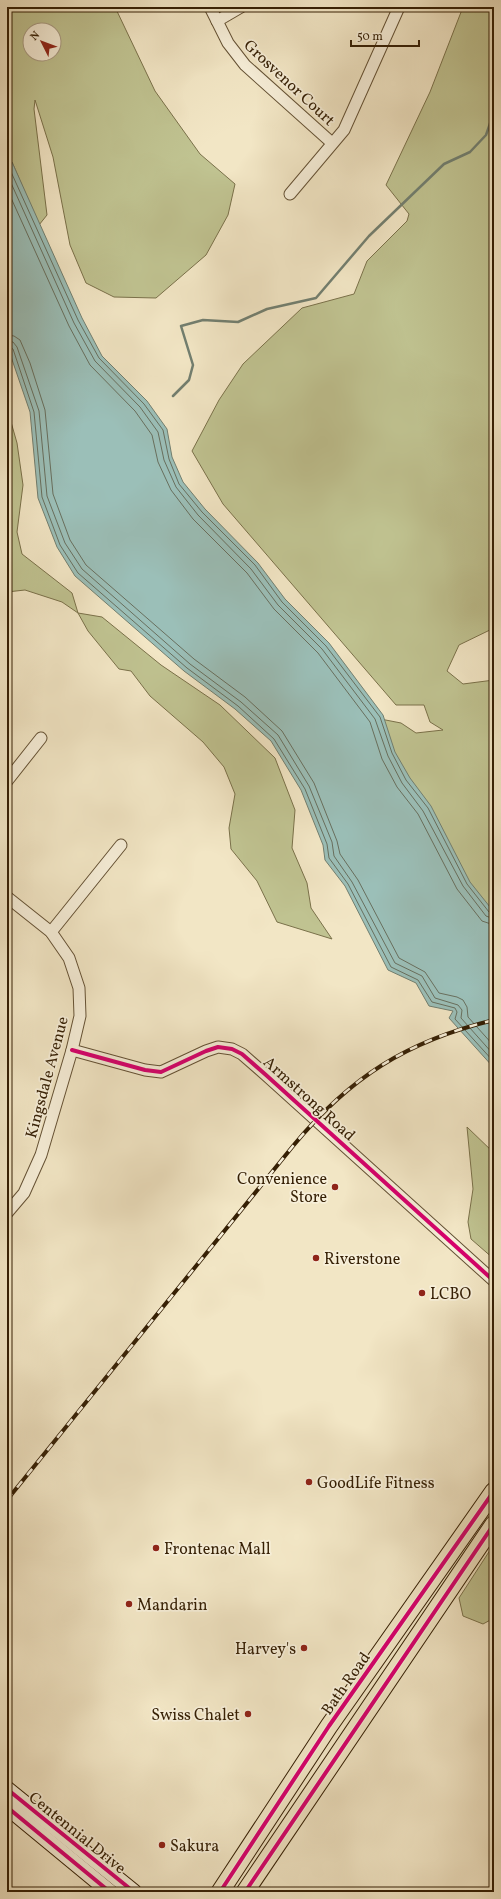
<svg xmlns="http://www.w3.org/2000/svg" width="501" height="1899" font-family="Vollkorn,serif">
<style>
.green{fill:#c0c391;stroke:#7a714a;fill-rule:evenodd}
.water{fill:#9bbfb8;stroke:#727f70}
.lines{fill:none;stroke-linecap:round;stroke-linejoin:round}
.shore{stroke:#686f5e;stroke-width:1}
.stream{stroke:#727f70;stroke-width:2.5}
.street-casing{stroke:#645134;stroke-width:13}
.secondary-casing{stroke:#351f04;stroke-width:17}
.primary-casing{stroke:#351f04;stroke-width:19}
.street{stroke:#f7efd9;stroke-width:11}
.secondary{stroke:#f7efd9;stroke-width:15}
.primary{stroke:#f2e6c5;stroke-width:17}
.rail-casing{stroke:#351f04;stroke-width:4}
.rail{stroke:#f7efd9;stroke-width:2.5;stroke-dasharray:8;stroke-linecap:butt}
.cycleway-casing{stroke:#f7efd9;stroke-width:6}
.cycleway{stroke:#d6006c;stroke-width:4}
.poi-dot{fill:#8f2418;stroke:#f7efd9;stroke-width:1.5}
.labels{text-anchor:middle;stroke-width:3.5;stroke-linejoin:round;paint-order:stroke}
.street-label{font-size:16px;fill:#351f04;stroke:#f7efd9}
.poi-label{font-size:16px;fill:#351f04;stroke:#f7efd9;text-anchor:start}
</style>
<rect width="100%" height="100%" fill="#f2e6c5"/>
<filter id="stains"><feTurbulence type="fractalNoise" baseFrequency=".005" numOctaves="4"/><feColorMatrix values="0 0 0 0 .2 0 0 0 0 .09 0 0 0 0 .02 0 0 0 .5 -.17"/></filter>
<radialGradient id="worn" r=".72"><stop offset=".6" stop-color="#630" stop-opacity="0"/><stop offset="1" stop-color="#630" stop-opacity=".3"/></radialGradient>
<g class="green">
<path d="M 7,7 L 115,7 L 155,91 L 200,154 L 235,184 L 228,215 L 206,255 L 156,298 L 114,297 L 86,283 L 70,245 L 53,157 L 35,100 L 34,109 L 47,215 L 39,225 L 12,162 L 7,157 ZM 30,30 L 54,30 L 54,54 L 30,54 Z"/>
<path d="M 463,7 L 494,7 L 494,628 L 459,645 L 447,671 L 463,684 L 494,680 L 494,946 L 365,716 L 401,723 L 416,733 L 443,730 L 430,722 L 424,705 L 396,705 L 223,504 L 192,451 L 219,400 L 243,364 L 302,308 L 354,294 L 367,261 L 407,221 L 409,214 L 386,185 L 430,92 Z"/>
<path d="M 7,408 L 17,443 L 23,485 L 17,532 L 22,554 L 72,593 L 78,613 L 102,617 L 161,665 L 220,705 L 275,758 L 295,810 L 292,848 L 307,883 L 311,908 L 332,939 L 277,922 L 257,881 L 231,849 L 229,828 L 235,794 L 224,767 L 203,742 L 150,696 L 131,671 L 119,669 L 88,631 L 78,613 L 62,602 L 25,590 L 7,592 Z"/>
<path d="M 467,1127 L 494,1153 L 494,1259 L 471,1239 L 468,1222 L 473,1189 Z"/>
<path d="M 494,1544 L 494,1618 L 483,1624 L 463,1616 L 459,1598 Z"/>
</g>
<path class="water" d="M 7,157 L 12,162 L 82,318 L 102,356 L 147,401 L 167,429 L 172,457 L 183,482 L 205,509 L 258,563 L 285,599 L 329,643 L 383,715 L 395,752 L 410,778 L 431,806 L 470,882 L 494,912 L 494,1068 L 449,1018 L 453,1011 L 429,1006 L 416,983 L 388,970 L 345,886 L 325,860 L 323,845 L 301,790 L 271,741 L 235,709 L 184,671 L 75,576 L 57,547 L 38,498 L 30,412 L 7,345 Z"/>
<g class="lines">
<g class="shore">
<path d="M 7,163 L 78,320 L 99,358 L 144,404 L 163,430 L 169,459 L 179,484 L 202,512 L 255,565 L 282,602 L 326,646 L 380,717 L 392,753 L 406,780 L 428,808 L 467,884 L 489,912 L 494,914"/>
<path d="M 7,174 L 74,323 L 95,361 L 140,407 L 158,432 L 164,460 L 176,487 L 198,515 L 251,569 L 278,605 L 322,649 L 375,719 L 388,756 L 402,783 L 423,811 L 463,886 L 486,916 L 494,919"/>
<path d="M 7,189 L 69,326 L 90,365 L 135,411 L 152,435 L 158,462 L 171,490 L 193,519 L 247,573 L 274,609 L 318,653 L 370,722 L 382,759 L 397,787 L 418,814 L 457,889 L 482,921 L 494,925"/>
<path d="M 7,335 L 14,336 L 20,340 L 30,363 L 45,410 L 53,494 L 70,540 L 86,565 L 194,659 L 245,697 L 282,731 L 314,783 L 337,841 L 340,854 L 358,880 L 399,958 L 425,972 L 439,993 L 457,997 L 463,1000 L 467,1007 L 468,1017 L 494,1046"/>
<path d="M 7,341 L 13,342 L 17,347 L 39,411 L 47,496 L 65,543 L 82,569 L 190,664 L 241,702 L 278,735 L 309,786 L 332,842 L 334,856 L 352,882 L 395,963 L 422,976 L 435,998 L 458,1005 L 462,1010 L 461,1018 L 494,1055"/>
<path d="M 7,346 L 13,349 L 34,412 L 42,497 L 60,545 L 78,573 L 187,668 L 238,706 L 274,739 L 305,789 L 327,844 L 329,858 L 348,884 L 391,967 L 418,980 L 432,1002 L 455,1008 L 457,1012 L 455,1019 L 494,1062"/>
</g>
<path class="stream" d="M 173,396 L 189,380 L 193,365 L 181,326 L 203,320 L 238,322 L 267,309 L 316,298 L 369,236 L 444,164 L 470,152 L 486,135 L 494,112"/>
<g class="street-casing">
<g id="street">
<path d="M 210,7 L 228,43 L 245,65 L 332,143"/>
<path d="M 217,21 L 241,7"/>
<path d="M 290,194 L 344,130 L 399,7"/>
<path d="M 7,781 L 41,738"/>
<path d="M 7,897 L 51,932 L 69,958 L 79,988 L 80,1016 L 72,1050 L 41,1155 L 24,1193 L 7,1213"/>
<path d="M 51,932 L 121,845"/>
<path d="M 72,1050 L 145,1070 L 161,1072 L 206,1051 L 218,1047 L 232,1049 L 242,1054 L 266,1075 L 494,1281"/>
</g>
</g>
<g class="secondary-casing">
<g id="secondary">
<path d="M 7,1789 L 134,1892"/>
<path d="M 7,1807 L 110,1892"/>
</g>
</g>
<g class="primary-casing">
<g id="primary">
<path d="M 220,1892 L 329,1726 L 494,1491"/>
<path d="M 245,1892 L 494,1524"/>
</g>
</g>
<use href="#street" class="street"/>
<use href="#secondary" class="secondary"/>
<use href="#primary" class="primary"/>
<g class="rail-casing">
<path id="rail" d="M 7,1500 L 293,1146 C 350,1077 407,1041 494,1020"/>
</g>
<use href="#rail" class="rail"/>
<g class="cycleway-casing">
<g id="cycleway">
<path d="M 72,1050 L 145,1070 L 161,1072 L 206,1051 L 218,1047 L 232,1049 L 242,1054 L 266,1075 L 494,1281"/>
<path d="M 7,1789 L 134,1892"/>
<path d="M 7,1807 L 110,1892"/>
<path d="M 220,1892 L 329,1726 L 494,1491"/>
<path d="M 245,1892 L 494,1524"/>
</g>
</g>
<use href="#cycleway" class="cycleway"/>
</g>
<g class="poi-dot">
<circle cx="335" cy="1187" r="4"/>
<circle cx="316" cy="1258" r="4"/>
<circle cx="422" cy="1293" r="4"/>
<circle cx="309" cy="1482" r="4"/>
<circle cx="156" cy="1548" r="4"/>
<circle cx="129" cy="1604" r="4"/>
<circle cx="304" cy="1648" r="4"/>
<circle cx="248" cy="1714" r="4"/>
<circle cx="162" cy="1845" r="4"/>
</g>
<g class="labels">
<g class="street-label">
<text transform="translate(290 82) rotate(43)" y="6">Grosvenor Court</text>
<text transform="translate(46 1077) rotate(-75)" y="6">Kingsdale Avenue</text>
<text transform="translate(310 1098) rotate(42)" y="6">Armstrong Road</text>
<text transform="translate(345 1683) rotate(-55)" y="6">Bath Road</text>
<text transform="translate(78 1832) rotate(39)" y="6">Centennial Drive</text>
</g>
<g class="poi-label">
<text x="327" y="1184" text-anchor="end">Convenience<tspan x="327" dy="18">Store</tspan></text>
<text x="324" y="1264">Riverstone</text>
<text x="430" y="1299">LCBO</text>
<text x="317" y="1488">GoodLife Fitness</text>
<text x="164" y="1554">Frontenac Mall</text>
<text x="137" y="1610">Mandarin</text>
<text x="296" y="1654" text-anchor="end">Harvey's</text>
<text x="240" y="1720" text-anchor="end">Swiss Chalet</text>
<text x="170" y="1851">Sakura</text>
</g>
</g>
<rect width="501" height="1899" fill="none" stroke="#f2e6c5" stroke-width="24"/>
<rect x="8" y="8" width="485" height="1883" fill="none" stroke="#351f04" stroke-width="2"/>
<rect x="12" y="12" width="477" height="1875" fill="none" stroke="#351f04"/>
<g transform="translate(42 42) rotate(312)"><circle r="19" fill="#f7efd9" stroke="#a99c84"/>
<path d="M0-3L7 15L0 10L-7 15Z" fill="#8f2418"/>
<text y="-6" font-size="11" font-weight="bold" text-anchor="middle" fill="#351f04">N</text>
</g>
<path d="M351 40v6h68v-6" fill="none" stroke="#351f04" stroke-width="2"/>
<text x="357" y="40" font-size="12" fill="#351f04" stroke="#f7efd9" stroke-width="3" paint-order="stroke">50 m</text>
<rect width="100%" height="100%" filter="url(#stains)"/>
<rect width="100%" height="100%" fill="url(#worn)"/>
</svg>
